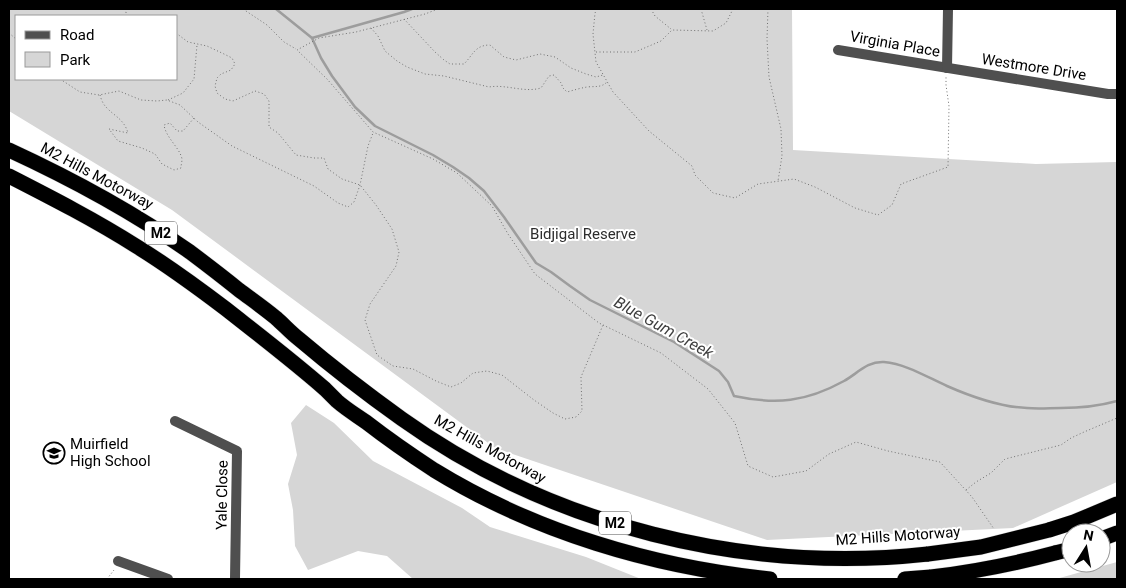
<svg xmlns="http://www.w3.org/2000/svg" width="1126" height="588" font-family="Roboto,sans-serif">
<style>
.green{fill:#d6d6d6;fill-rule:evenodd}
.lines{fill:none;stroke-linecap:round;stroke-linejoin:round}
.stream{stroke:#9d9d9d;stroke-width:2.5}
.highway-casing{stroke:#dbdbdb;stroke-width:16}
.path{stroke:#717171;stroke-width:1;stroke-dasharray:1 2.5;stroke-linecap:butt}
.minor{stroke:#4f4f4f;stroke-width:10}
.highway{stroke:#000;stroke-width:15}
.highway-bridge-casing{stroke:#dbdbdb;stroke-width:16;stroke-linecap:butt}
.highway-bridge{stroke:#000;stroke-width:15}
.labels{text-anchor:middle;stroke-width:4;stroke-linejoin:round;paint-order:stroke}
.shield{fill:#fff;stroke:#4c4c4c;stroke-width:1}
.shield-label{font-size:14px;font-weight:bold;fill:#000}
.street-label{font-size:15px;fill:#000;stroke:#fff}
.park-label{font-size:15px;fill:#2d2d2d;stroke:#fff}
.poi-label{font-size:15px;fill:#000;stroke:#fff;text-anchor:start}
.water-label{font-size:16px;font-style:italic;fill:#3e3e3e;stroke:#fff}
</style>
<rect width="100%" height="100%" fill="#fff"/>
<g class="green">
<path d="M 9,9 L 792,9 L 793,150 L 1036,164 L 1117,162 L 1117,482 L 1013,528 L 767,540 L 495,448 L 172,210 L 9,111 ZM 16,16 L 176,16 L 176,79 L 16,79 Z"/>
<path d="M 306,405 L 334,423 L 373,461 L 462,508 L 490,527 L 586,557 L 641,579 L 413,579 L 387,556 L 358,551 L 308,570 L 295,546 L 293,510 L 288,484 L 297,455 L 291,423 Z"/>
<path d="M 1117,562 L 1117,579 L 1056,579 Z"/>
</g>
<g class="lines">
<g class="stream">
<path d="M 276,9 L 312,38 L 404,12 L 412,9"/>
<path d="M 312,38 L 321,58 L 332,76 L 355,107 L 375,126 L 433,155 L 453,167 L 469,178 L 484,191 L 504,217 L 536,263 L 551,272 L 570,286 L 590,300 L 674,342 L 719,371 L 728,382 L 734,396 C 776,405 806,402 844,381 C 857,374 867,361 884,362 C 906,364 927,377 947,386 C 972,397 1000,407 1027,408 C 1038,409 1050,408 1061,408 C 1080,408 1099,406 1117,401"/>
</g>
<g class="highway-casing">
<g id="highway">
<path d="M 9,150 C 72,179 133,212 190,252 C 206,264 223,277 239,290 C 251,299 264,308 276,318 C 284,325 291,333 299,339 C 332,367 367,394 402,419 C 552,526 745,574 928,554"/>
<path d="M 9,176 C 52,198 95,220 136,246 C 167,265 197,287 226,309 C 259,335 293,361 325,389 C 329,393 333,397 337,401 C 346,409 356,415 366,422 C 388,439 411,455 434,470 C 535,532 653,567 770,579"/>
<path d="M 1049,530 L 1074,522 L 1117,504"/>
<path d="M 1101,539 L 1117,533"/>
<path d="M 1055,553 L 1071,549"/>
<path d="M 905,579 L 931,577"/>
</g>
</g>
<g class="path">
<path d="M 124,9 L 126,12 L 126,16"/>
<path d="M 243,9 L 267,25 L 284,42 L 296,49"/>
<path d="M 438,9 L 425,14 L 356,32 L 319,38 L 297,50 L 327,79 L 373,132 L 433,159 L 457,173 L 492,206 L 508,234 L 535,274 L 599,323 L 661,353 L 708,389 L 735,423 L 748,466 L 773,477 L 806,471 L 829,454 L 856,442 L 888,451 L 940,462 L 972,497 L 994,529"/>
<path d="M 597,9 L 595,13 L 593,34 L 596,62 L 613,92 L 649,131 L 692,166 L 695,175 L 713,193 L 735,198 L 758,184 L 794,179 L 815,187 L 855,208 L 878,215 L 892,205 L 901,184 L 948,167 L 949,106 L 946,85 L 946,76"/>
<path d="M 651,9 L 655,16 L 671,29"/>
<path d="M 701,9 L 707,30"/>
<path d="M 768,9 L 767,39 L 769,77 L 781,129 L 782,156 L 778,181"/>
<path d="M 404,19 L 435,52 L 444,60 L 450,64 L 464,64 C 473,55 475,45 490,45 L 504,57 L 516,60 L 540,54 L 555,57 L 571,68 L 586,74 L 596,77 L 603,75"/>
<path d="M 371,28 L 378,36 L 385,51 L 397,61 L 407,67 L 425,74 L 444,76 L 489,87 C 506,84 524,93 541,88 L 549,76 L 554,75 L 562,84 L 562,87 L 567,92 C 574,90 581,88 587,87 C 595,86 601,88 607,82"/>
<path d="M 9,33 L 16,39"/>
<path d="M 176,33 L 188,42 L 207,46 L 224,54 L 232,58 L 235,64 L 231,70 L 221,74 L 217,78 L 215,86 L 217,93 L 225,99 L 233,101 L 255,91 L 264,94 L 269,101 L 269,127 L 278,133 L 296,155 L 314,158 L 324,158 L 328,169 L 342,179 L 360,185 L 376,205 L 392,229 L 399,252 L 396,266 L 370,304 L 365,320 L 377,355 L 393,366 L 413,369 L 436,381 L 451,387 L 461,383 L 473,373 L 487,371 L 502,375 L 534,400 L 553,413 L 565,419 L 576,417 L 582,411 L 581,377 L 603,325"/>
<path d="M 596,52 L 635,52 L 661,41 L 672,30 L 713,31 L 726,23 L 733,9"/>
<path d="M 60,79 L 80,92 L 99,95 L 119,91 L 141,100 L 157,101 L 167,100 L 180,105 L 198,122 L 232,146 L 314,186 L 338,203 L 348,207 L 354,202 L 360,185 L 368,146 L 373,133"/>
<path d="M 100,95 C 101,99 103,104 106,107 C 114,116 124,119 128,133 L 109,129 L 118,141 L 142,148 L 155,154 L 162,164 L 174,170 L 181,168 C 181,165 182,162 182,159 C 180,148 166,138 164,125 L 170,123 L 177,131 L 183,131 L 194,118"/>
<path d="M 168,100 L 183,93 L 194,79 L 197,45"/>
<path d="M 966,490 L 976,482 L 991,473 L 1005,459 L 1061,445 L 1071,438 L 1084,432 L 1117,418"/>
<path d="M 107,579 L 114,570"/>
</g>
<g class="minor">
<path d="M 838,50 L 1108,94 L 1117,94"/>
<path d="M 947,68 L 948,9"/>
<path d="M 175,421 L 237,451 L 235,579"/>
<path d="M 118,561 L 168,579"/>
</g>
<use href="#highway" class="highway"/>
<g class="highway-bridge-casing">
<g id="highway-bridge">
<path d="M 928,554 L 981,547 L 1049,530"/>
<path d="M 931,577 C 973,572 1014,564 1055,553"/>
</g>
</g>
<use href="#highway-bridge" class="highway-bridge"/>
</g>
<defs>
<g id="school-ring" transform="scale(1.125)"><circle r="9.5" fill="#fff" stroke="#000" stroke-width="1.5"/><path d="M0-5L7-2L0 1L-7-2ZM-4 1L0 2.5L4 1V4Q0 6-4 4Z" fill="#000"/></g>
</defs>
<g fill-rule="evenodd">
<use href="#school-ring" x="54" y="453"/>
</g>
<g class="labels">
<g class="shield">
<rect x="145" y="221.5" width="32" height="23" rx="4"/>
<rect x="599" y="511.5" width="32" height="23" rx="4"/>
</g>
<g class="shield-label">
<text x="161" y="238">M2</text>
<text x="615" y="528">M2</text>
</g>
<g class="street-label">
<text transform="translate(895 44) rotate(10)" y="5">Virginia Place</text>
<text transform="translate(1034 67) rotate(9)" y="5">Westmore Drive</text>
<text transform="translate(97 176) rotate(28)" y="5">M2 Hills Motorway</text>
<text transform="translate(490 449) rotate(29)" y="5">M2 Hills Motorway</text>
<text transform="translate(222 495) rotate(-89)" y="5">Yale Close</text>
<text transform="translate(898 536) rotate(-4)" y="5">M2 Hills Motorway</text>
</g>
<g class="park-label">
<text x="583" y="239">Bidjigal Reserve</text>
</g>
<g class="poi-label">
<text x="70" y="449">Muirfield<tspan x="70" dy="17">High School</tspan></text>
</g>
<g class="water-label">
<text transform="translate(664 327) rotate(29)" y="6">Blue Gum Creek</text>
</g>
</g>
<rect width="1126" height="588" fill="none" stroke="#000000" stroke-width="20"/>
<rect x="15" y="15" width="162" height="65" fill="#ffffff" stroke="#999999"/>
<rect x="25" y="31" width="25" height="8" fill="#4f4f4f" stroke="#999999"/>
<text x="60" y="40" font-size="15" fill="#000000">Road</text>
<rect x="25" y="52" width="25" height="15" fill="#d6d6d6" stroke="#999999"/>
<text x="60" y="65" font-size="15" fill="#000000">Park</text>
<g transform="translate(1086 548) rotate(11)"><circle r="24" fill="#ffffff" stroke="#999999"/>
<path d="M0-4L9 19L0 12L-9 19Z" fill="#000000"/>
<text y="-8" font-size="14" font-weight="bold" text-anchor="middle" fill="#000000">N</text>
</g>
</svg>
